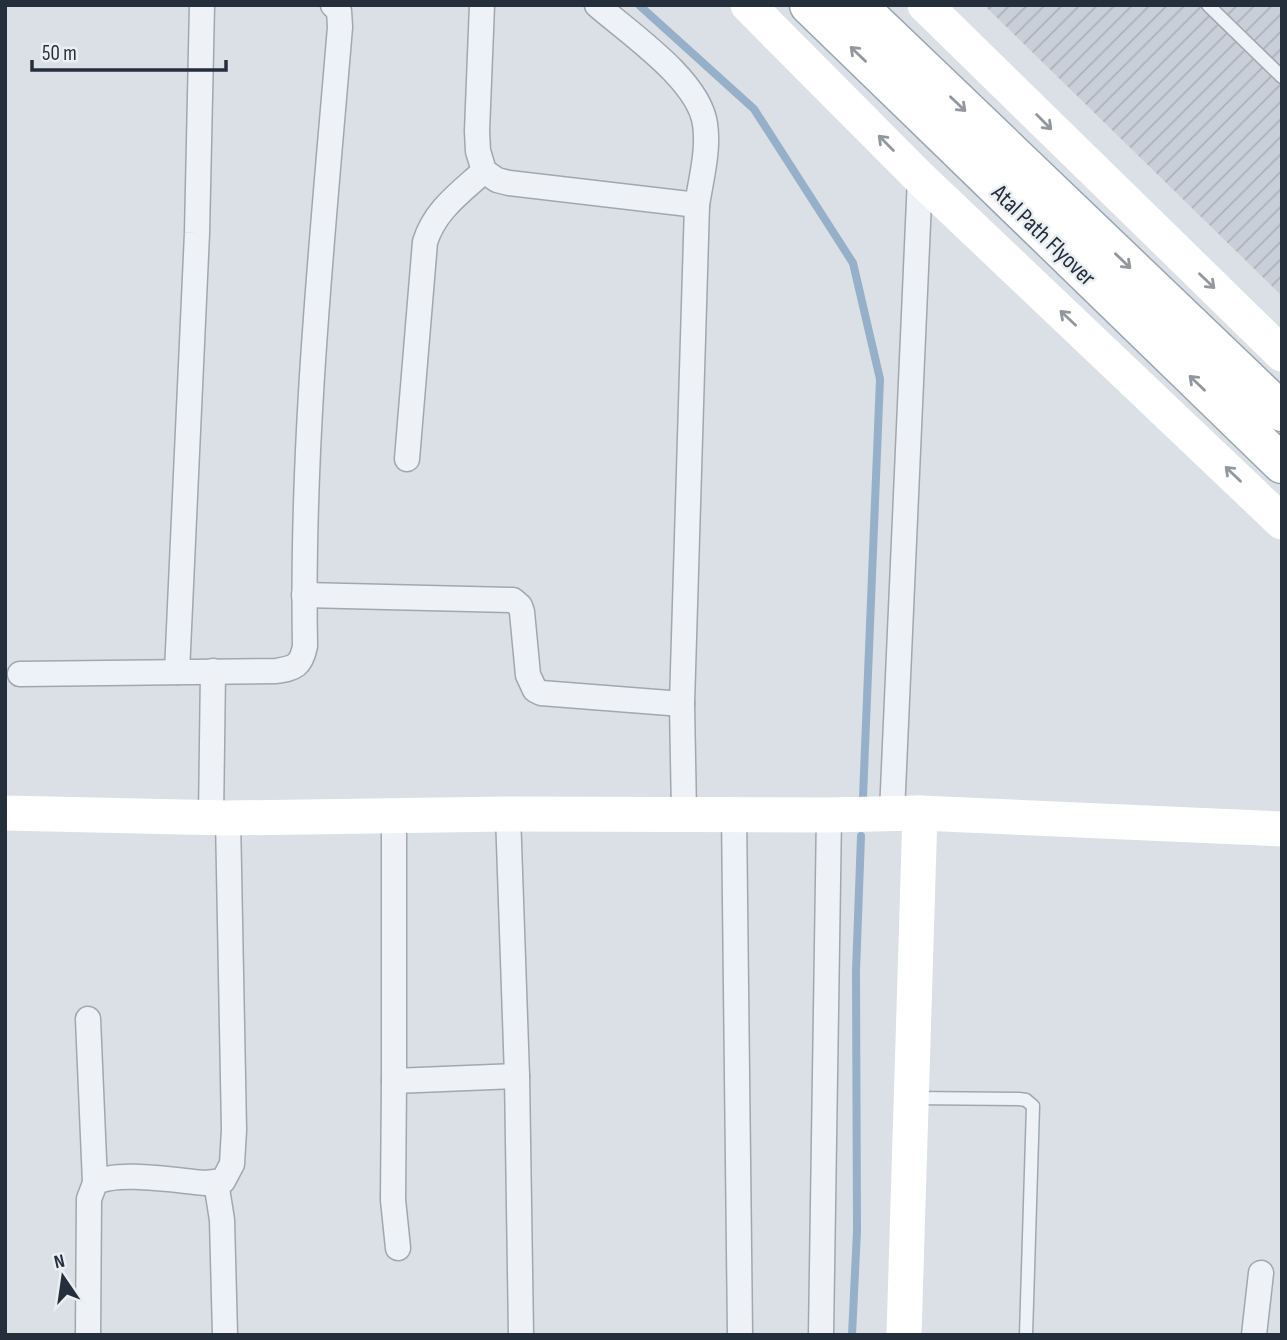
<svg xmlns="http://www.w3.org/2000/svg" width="1287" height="1340" font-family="'Sofia Sans Condensed',sans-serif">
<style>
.industrial{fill:url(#industrial-furrows)}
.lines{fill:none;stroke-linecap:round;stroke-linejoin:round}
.stream{stroke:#95b0c8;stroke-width:8}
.lane-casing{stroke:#a1a7b0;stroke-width:15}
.street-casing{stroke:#a1a7b0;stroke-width:27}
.primary-casing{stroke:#9aa5b2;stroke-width:41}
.lane{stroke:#eef1f5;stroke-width:12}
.street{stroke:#eef1f5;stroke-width:24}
.secondary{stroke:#fff;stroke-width:35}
.primary{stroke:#fff;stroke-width:38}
.oneway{stroke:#92979e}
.labels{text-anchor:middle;stroke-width:5;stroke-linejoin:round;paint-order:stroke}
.street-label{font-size:24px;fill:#252f3c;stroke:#eaeff4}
</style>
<defs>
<pattern id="industrial-furrows" width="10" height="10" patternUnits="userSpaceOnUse" patternTransform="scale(1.75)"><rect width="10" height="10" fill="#c9cfd8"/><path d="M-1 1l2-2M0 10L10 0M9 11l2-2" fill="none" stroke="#acb2ba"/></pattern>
</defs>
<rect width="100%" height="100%" fill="#dbe0e6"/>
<path class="industrial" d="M 984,5 L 1282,5 L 1282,296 Z"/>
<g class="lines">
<g class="stream">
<path d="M 639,5 L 754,109 L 853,263 L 880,379 L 863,797"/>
<path d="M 852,1335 L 857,1231 L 856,971 L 861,836"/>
</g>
<g class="lane-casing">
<g id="lane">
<path d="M 1208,5 L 1282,77"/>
<path d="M 912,1098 L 1019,1099 L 1026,1100 L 1033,1106 L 1026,1335"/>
</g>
</g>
<g class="street-casing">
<g id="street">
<path d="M 482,5 L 477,131 L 478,151 L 484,171 L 497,180 L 509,183 L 697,205"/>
<path d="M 597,5 C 629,33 699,80 705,124 C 709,150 701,179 697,205 L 682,704 L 684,813"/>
<path d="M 407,459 L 425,242 C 435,210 460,193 484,171"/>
<path d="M 304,595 L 513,600 L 520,606 L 522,612 L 528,675 L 535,690 L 541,693 L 682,704"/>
<path d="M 177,672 L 197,233 L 202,5"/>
<path d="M 20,674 L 276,671 C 295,668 301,666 305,646 C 301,439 323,233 340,27 L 339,11 L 333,5"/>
<path d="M 734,813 L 740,1335"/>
<path d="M 892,813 L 920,178"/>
<path d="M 508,814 L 517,1076 L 521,1335"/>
<path d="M 394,815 L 394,1081 L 517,1076"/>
<path d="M 211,818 L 213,671"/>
<path d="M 88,1019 L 95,1183"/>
<path d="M 394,1081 L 393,1200 L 398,1248"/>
<path d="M 216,1182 L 222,1220 L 225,1335"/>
<path d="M 88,1335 L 89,1199 L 95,1183 C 117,1170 178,1181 206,1183 L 223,1181 L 232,1164 L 234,1130 L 228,818"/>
<path d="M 821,1335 L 829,815"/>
<path d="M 1254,1335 L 1261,1273"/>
</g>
</g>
<g class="primary-casing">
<g id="primary">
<path d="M 809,5 L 1282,464"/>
<path d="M 857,5 L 1282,412"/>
</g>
</g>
<use href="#lane" class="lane"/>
<use href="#street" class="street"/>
<g class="secondary">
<path d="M 748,5 L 920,178 L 1282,522"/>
<path d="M 925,5 L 1282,354"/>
<path d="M 5,813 L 228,818 L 508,814 L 829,815 L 920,813 L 1282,829"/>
<path d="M 904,1335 L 920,813"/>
</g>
<use href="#primary" class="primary"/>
</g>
<defs><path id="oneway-shaft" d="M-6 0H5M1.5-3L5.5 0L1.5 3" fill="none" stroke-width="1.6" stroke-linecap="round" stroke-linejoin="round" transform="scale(1.75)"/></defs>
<g class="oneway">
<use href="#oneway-shaft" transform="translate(858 54) rotate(-136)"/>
<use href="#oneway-shaft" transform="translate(958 104) rotate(44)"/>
<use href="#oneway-shaft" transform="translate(1044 122) rotate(45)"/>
<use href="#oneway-shaft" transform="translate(886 143) rotate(-135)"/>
<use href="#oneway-shaft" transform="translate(1123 261) rotate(44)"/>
<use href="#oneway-shaft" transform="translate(1207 281) rotate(44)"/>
<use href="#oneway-shaft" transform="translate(1068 318) rotate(-137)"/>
<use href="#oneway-shaft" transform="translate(1197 383) rotate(-136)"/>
<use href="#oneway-shaft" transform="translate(1233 474) rotate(-136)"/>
</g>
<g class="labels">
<g class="street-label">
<text transform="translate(1044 235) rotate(44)" y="8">Atal Path Flyover</text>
</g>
</g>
<rect width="1287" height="1340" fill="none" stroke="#252f3c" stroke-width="14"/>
<g transform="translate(63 1277) rotate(347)" stroke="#eaeff4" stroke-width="5" paint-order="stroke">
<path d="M0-5L12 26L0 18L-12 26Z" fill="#252f3c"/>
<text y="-10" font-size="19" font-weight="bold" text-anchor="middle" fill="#252f3c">N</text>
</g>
<path d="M32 60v10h194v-10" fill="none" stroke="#252f3c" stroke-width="3.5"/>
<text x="42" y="60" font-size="21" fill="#252f3c" stroke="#eaeff4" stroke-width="5" paint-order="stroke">50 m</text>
</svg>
